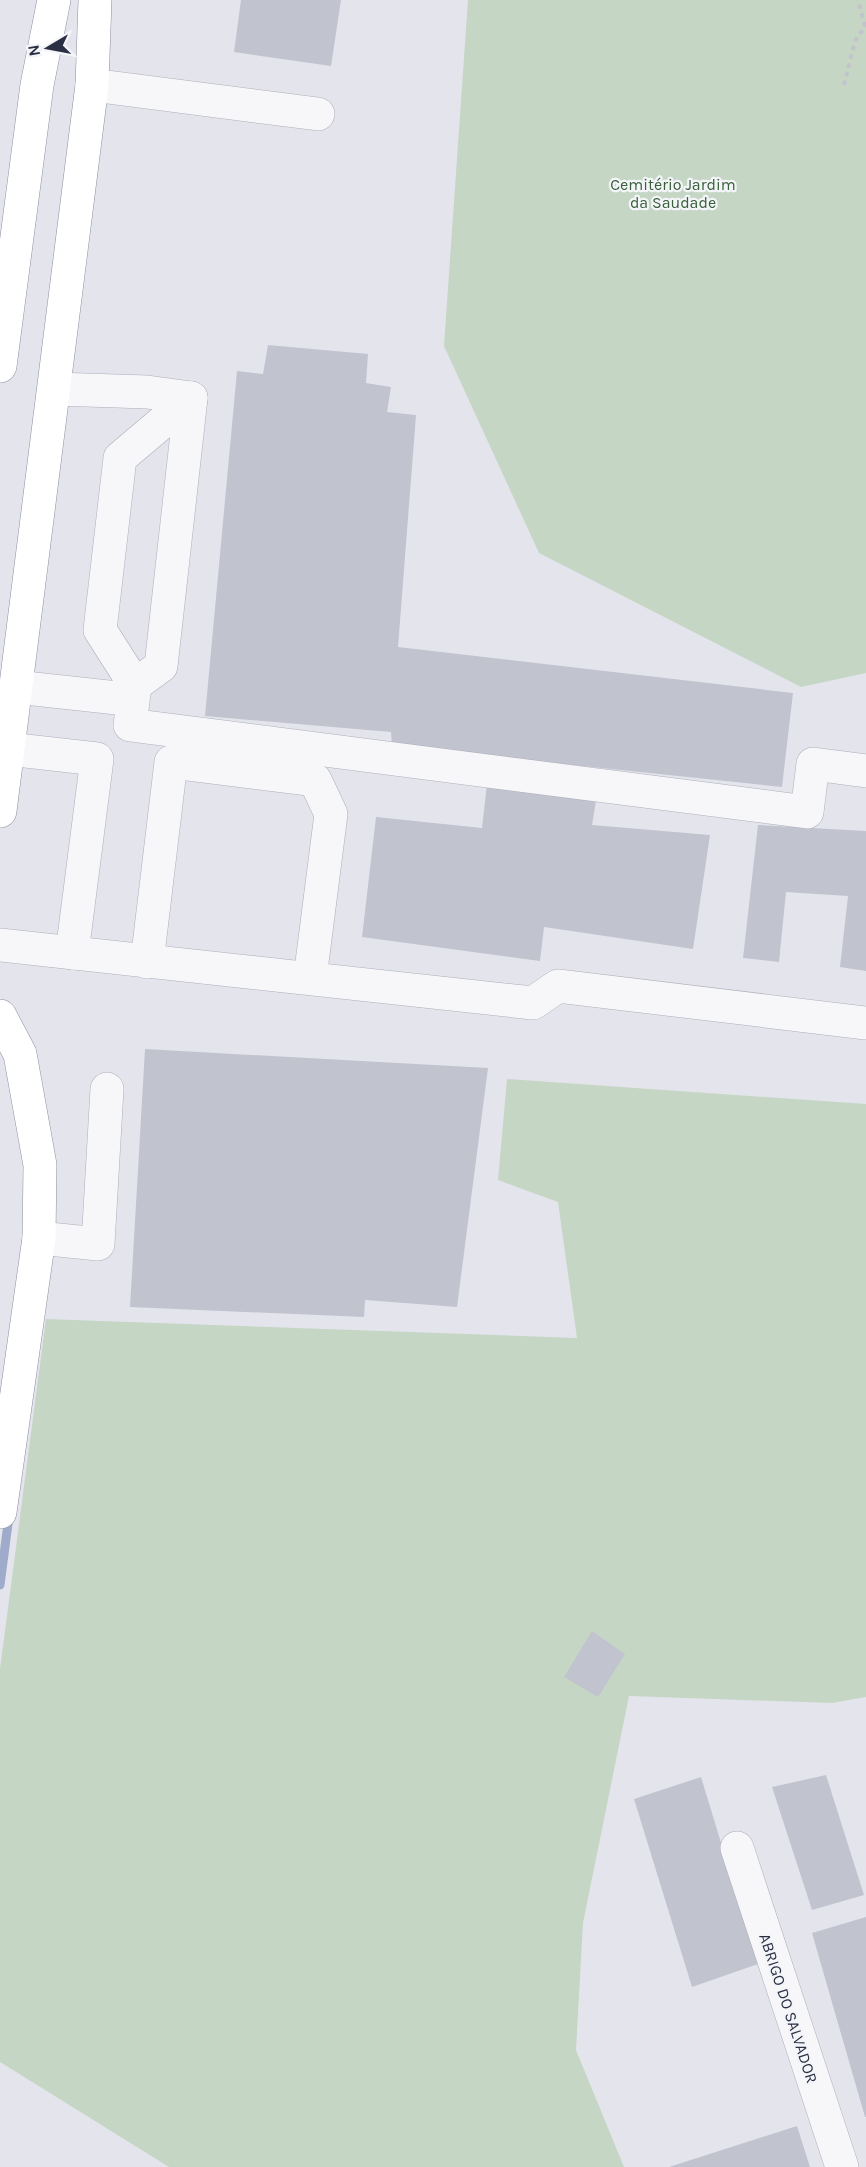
<svg xmlns="http://www.w3.org/2000/svg" width="866" height="2167" font-family="Karla,sans-serif">
<style>
.green{fill:#c5d6c5}
.lines{fill:none;stroke-linecap:round;stroke-linejoin:round}
.stream{stroke:#9fabcb;stroke-width:9}
.building{fill:#c1c3cf}
.minor-casing{stroke:#acaeba;stroke-width:34}
.highway-casing{stroke:#8b8fa2;stroke-width:34}
.path{stroke:#c2c3cb;stroke-width:4;stroke-dasharray:4.5 4.5;stroke-linecap:butt}
.minor{stroke:#f7f7fa;stroke-width:33}
.highway{stroke:#fff;stroke-width:33}
.labels{text-anchor:middle;stroke-width:4.5;stroke-linejoin:round;paint-order:stroke}
.park-label{font-size:16px;fill:#386039;stroke:#f4f5f9}
.street-label{font-size:16px;fill:#2b2f44;stroke:#f4f5f9}
</style>
<rect width="100%" height="100%" fill="#e4e5ec"/>
<g class="green">
<path d="M 468,0 L 866,0 L 866,673 L 801,687 L 539,553 L 444,346 Z"/>
<path d="M 507,1079 L 866,1104 L 866,1697 L 832,1703 L 629,1696 L 583,1923 L 576,2050 L 624,2167 L 169,2167 L 0,2062 L 0,1669 L 46,1319 L 577,1338 L 558,1202 L 498,1180 Z"/>
</g>
<g class="lines">
<path class="stream" d="M 0,1585 L 9,1516"/>
</g>
<g class="building">
<path d="M 241,0 L 341,0 L 331,66 L 234,52 Z"/>
<path d="M 268,345 L 368,354 L 366,383 L 391,387 L 387,412 L 416,415 L 398,647 L 793,693 L 782,787 L 392,746 L 391,732 L 205,716 L 237,371 L 263,374 Z"/>
<path d="M 487,784 L 597,795 L 592,825 L 710,835 L 693,949 L 544,927 L 540,961 L 362,937 L 376,817 L 482,828 Z"/>
<path d="M 758,825 L 866,831 L 866,971 L 840,967 L 848,896 L 786,892 L 779,962 L 743,958 Z"/>
<path d="M 145,1049 L 488,1068 L 457,1307 L 365,1300 L 364,1317 L 130,1307 Z"/>
<path d="M 592,1631 L 625,1654 L 598,1697 L 564,1677 Z"/>
<path d="M 826,1775 L 864,1895 L 812,1910 L 772,1787 Z"/>
<path d="M 701,1777 L 758,1964 L 692,1987 L 634,1799 Z"/>
<path d="M 866,1917 L 866,2117 L 865,2117 L 812,1933 Z"/>
<path d="M 797,2126 L 810,2167 L 669,2167 Z"/>
</g>
<g class="lines">
<g class="minor-casing">
<g id="minor">
<path d="M 92,85 L 318,114"/>
<path d="M 191,398 L 120,458 L 100,630 L 135,685 L 130,725 L 807,812 L 813,764 L 866,771"/>
<path d="M 16,687 L 117,698 L 161,666 L 191,398 L 147,392 L 55,389"/>
<path d="M 8,749 L 97,759 L 72,953"/>
<path d="M 0,945 L 533,1003 L 558,986 L 866,1023"/>
<path d="M 147,962 L 171,762 L 315,780 L 331,814 L 310,978"/>
<path d="M 39,1238 L 98,1244 L 107,1089"/>
<path d="M 737,1848 L 842,2167"/>
</g>
</g>
<g class="highway-casing">
<g id="highway">
<path d="M 0,366 L 37,85 L 54,0"/>
<path d="M 0,811 L 92,85 L 95,0"/>
<path d="M 0,1016 L 20,1054 L 40,1165 L 39,1238 L 0,1512"/>
</g>
</g>
<path class="path" d="M 844,85 L 855,41 L 865,26 L 858,0"/>
<use href="#minor" class="minor"/>
<use href="#highway" class="highway"/>
</g>
<g class="labels">
<g class="park-label">
<text x="673" y="190">Cemitério Jardim<tspan x="673" dy="18">da Saudade</tspan></text>
</g>
<g class="street-label">
<text transform="translate(789 2008) rotate(72)" y="6">ABRIGO DO SALVADOR</text>
</g>
</g>
<g transform="translate(48 48) rotate(260)" stroke="#f4f5f9" stroke-width="4.5" paint-order="stroke">
<path d="M0-4.5L10 22L0 15L-10 22Z" fill="#2b2f44"/>
<text y="-9" font-size="16" font-weight="bold" text-anchor="middle" fill="#2b2f44">N</text>
</g>
</svg>
